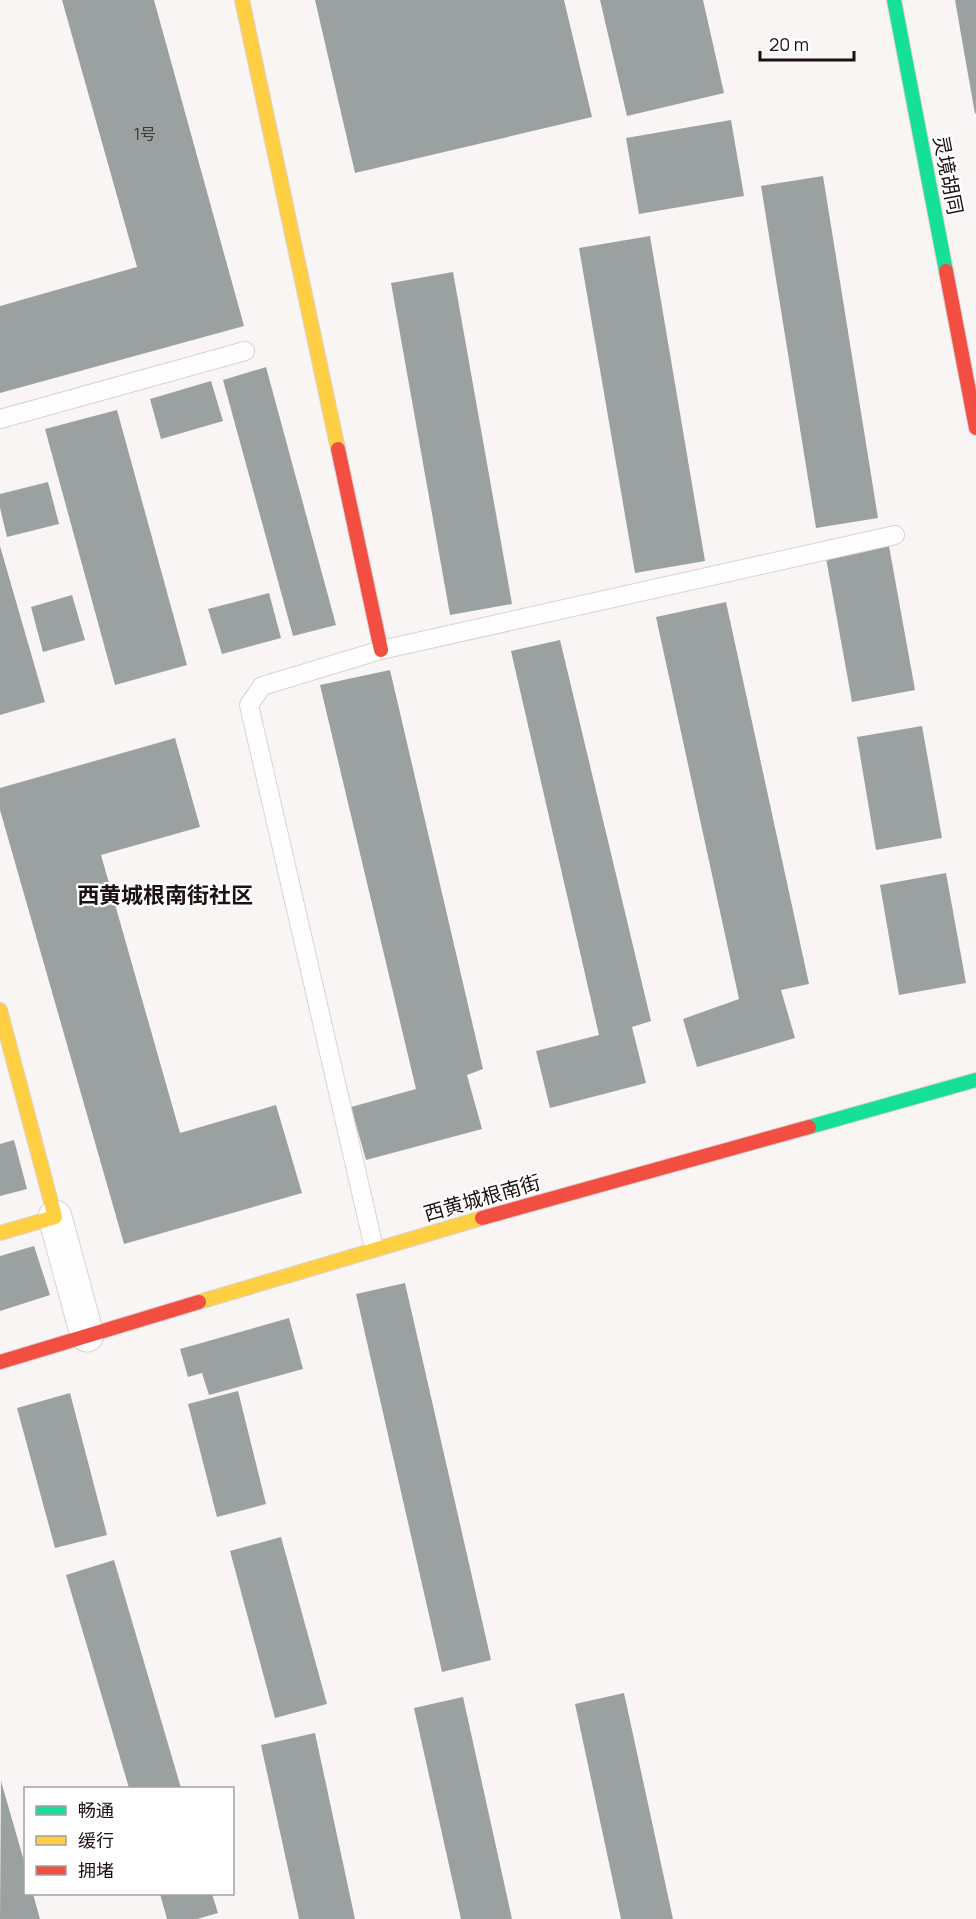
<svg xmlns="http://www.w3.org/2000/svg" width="976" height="1919" font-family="Manrope,'Noto Sans SC',sans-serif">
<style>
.building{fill:#9ba1a0}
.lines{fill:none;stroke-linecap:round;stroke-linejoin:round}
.lane-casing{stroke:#dbd2d2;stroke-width:20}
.street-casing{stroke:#dbd2d2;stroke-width:35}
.fast-casing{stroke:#dbd2d2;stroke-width:16}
.slow-casing{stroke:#dbd2d2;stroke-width:16}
.jam-casing{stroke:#dbd2d2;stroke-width:16}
.lane{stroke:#fefefe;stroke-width:18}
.street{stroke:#fefefe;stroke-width:33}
.fast{stroke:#16e098;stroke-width:14}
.slow{stroke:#ffcf43;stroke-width:14}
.jam{stroke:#f24e42;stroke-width:14}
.labels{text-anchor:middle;stroke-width:4.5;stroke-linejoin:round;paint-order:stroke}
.number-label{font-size:16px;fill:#3c3435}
.street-label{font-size:20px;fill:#1d1011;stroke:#fff}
.quarter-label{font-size:22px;font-weight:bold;fill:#1d1011;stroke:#fff}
</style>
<rect width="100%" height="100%" fill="#f9f5f5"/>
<g class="building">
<path d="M 62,0 L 154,0 L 244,326 L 0,393 L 0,306 L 137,267 Z"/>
<path d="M 315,0 L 564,0 L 592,117 L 355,173 Z"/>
<path d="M 600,0 L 703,0 L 724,93 L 627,116 Z"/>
<path d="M 955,0 L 976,0 L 976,113 L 975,114 Z"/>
<path d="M 731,120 L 744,196 L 639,214 L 626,138 Z"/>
<path d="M 823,176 L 878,518 L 816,528 L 761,186 Z"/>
<path d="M 650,236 L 705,561 L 635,573 L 579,248 Z"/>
<path d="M 453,272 L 512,604 L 450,615 L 391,283 Z"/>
<path d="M 266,367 L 336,625 L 293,636 L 223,380 Z"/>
<path d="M 211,381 L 223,421 L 161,439 L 150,399 Z"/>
<path d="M 117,410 L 187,665 L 115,685 L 45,429 Z"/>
<path d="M 48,482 L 59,524 L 7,537 L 0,508 L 0,494 Z"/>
<path d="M 0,546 L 45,702 L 0,715 Z"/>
<path d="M 889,546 L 915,690 L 852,702 L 826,558 Z"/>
<path d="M 269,593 L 281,638 L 222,654 L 208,609 Z"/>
<path d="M 72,595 L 85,640 L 43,652 L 31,607 Z"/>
<path d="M 726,602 L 809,984 L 781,990 L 795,1038 L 697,1067 L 683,1019 L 739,999 L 656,617 Z"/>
<path d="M 560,640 L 651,1021 L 632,1027 L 646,1083 L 550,1108 L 536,1051 L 599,1035 L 511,651 Z"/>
<path d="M 390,670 L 483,1069 L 467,1075 L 482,1129 L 366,1160 L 351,1107 L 416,1089 L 320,685 Z"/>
<path d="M 922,726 L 942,838 L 876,850 L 857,737 Z"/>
<path d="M 175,738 L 200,827 L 101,855 L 180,1133 L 276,1105 L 302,1193 L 124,1244 L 0,810 L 0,788 Z"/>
<path d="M 946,873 L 966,983 L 899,995 L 880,885 Z"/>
<path d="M 14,1140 L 27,1189 L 0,1196 L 0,1144 Z"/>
<path d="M 34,1246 L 50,1295 L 0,1311 L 0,1256 Z"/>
<path d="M 405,1283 L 491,1660 L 442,1672 L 356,1294 Z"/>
<path d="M 289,1318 L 303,1369 L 209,1395 L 202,1373 L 188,1377 L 180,1349 Z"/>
<path d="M 238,1391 L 266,1504 L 217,1517 L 188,1404 Z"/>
<path d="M 70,1393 L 107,1535 L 55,1548 L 17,1408 Z"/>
<path d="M 281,1537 L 327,1704 L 275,1718 L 230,1551 Z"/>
<path d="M 114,1560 L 181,1788 L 129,1788 L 66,1575 Z"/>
<path d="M 624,1693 L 673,1919 L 621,1919 L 575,1704 Z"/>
<path d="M 463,1697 L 512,1919 L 461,1919 L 414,1708 Z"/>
<path d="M 315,1733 L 355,1919 L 299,1919 L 261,1745 Z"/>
<path d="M 1,1781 L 26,1868 L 26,1894 L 33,1894 L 40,1919 L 0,1919 Z"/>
<path d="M 160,1894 L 212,1894 L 218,1913 L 197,1919 L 167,1919 Z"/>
</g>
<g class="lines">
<g class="lane-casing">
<g id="lane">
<path d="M 0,419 L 245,351"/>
<path d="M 374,1248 L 249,705 L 262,686 L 381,650 L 895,535"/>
</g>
</g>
<g class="street-casing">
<path id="street" d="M 55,1217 L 87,1335"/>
</g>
<g class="fast-casing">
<g id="fast">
<path d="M 894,0 L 946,271"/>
<path d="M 809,1127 L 976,1080"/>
</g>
</g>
<g class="slow-casing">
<g id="slow">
<path d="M 242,0 L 338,449"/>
<path d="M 0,1010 L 55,1217 L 0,1233"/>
<path d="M 199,1302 L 482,1218"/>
</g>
</g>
<g class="jam-casing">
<g id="jam">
<path d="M 946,271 L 976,428"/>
<path d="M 338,449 L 381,650"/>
<path d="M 482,1218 L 809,1127"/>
<path d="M 0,1362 L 199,1302"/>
</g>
</g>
<use href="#lane" class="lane"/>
<use href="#street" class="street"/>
<use href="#fast" class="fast"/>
<use href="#slow" class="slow"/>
<use href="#jam" class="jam"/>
</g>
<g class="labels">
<g class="number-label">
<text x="145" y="140">1号</text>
</g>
<g class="street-label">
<text transform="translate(948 175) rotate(79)" y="7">灵境胡同</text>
<text transform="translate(482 1198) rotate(-16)" y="7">西黄城根南街</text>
</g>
<g class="quarter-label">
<text x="165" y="903">西黄城根南街社区</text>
</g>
</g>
<rect x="24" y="1787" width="210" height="108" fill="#ffffff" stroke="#a59fa0" stroke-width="1.5"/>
<rect x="36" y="1806" width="30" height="9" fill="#16e098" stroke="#a59fa0" stroke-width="1.5"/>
<text x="78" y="1817" font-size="18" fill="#1d1011">畅通</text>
<rect x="36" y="1836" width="30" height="9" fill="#ffcf43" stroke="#a59fa0" stroke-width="1.5"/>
<text x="78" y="1847" font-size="18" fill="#1d1011">缓行</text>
<rect x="36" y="1866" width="30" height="9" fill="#f24e42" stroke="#a59fa0" stroke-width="1.5"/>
<text x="78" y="1877" font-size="18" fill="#1d1011">拥堵</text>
<path d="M760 51v9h94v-9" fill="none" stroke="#1d1011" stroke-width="3"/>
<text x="769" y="51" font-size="18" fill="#1d1011" stroke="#ffffff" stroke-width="4.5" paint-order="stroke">20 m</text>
</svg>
